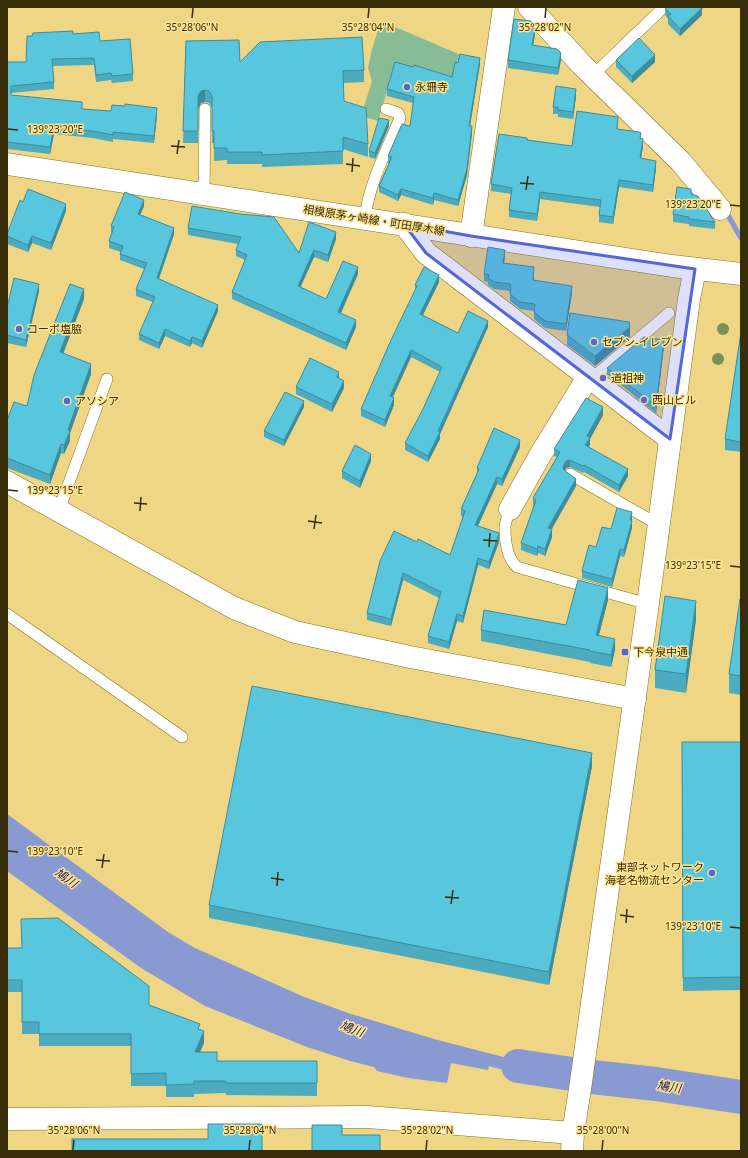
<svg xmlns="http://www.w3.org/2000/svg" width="748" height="1158" font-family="'Noto Sans','Noto Sans JP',sans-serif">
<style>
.green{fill:#86bd95}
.water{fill:#8999d2}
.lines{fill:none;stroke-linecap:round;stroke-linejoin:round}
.stream{stroke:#8999d2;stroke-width:5.5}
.river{stroke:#8999d2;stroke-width:34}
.lane-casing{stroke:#877017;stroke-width:12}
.street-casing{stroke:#877017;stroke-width:23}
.primary-casing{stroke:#877017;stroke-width:23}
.lane{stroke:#fff;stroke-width:11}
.street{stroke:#fff;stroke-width:22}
.primary{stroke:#fff;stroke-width:22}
.tree{fill:#779155}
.wall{fill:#4cabbe}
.shaded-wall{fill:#3e8b9b}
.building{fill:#58c7dd;stroke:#3e8b9b}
.marked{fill:#5366dc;fill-opacity:0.2;stroke:#5366dc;stroke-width:3;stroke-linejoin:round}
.ticks{fill:none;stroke:#372d09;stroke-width:1.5}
.poi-dot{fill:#5366dc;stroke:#fde391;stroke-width:1.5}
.labels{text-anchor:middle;stroke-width:3;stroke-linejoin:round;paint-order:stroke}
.poi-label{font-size:11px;fill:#372d09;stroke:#fde391;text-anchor:start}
.street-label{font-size:11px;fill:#372d09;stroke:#fde391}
.water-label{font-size:12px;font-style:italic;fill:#1a2063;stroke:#fde391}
.ticks-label{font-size:10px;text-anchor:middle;fill:#372d09;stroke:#fde391;stroke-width:3;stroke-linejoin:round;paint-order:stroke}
</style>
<rect width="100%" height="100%" fill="#efd684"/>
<path class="green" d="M 381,21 L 461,55 L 456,64 L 450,84 L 394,68 L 378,121 L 361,116 L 372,81 L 368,68 L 372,49 Z"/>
<path class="water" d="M 7,814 L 168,932 L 193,947 L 302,996 L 348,1013 L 434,1039 L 522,1062 L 565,1066 L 563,1084 L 558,1083 L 554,1080 L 543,1077 L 525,1076 L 489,1066 L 488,1070 L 451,1063 L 447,1083 L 408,1078 L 377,1071 L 374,1067 L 350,1061 L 307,1047 L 205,1006 L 141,968 L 7,871 Z"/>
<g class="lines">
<path class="stream" d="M 725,210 L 741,238"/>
<path class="river" d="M 518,1066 L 592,1077 L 656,1084 L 741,1097"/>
<g class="lane-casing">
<g id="lane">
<path d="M 593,75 L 664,7"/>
<path d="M 204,194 L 205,109"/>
<path d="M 365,218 C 369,183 387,150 400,118 L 398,113 L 386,109"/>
<path d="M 591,379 L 669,313"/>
<path d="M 570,474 L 659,525"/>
<path d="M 510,509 C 508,515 505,522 505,528 C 505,542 507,558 517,567 L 648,604"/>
<path d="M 59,510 L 107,379"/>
<path d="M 7,614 L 182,737"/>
</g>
</g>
<g class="street-casing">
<g id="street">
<path d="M 529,7 L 582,65 L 681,162 L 720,209"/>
<path d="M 404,224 L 426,253 L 670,439"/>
<path d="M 471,236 L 504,7"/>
<path d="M 7,482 L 234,608 L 295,632 L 410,657 L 635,699"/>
<path d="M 510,509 L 539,457 L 588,377"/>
<path d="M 7,1119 L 367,1117 L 573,1133"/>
<path d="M 572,1151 L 573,1133 L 580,1089 L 655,553 L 689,299 L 695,269"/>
</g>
</g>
<g class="primary-casing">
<path id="primary" d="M 7,164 L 672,266 L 741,274"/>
</g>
<use href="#lane" class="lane"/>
<use href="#street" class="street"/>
<use href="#primary" class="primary"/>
</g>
<g class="tree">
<circle cx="723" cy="329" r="6"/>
<circle cx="718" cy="359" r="6"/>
</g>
<g class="wall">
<path d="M 665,8 L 702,9 L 702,15 L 680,36 L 668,24 L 668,19 L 665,15 Z"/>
<path d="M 531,28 L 535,35 L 533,45 L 561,60 L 558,75 L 508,68 L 508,60 Z"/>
<path d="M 73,34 L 100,41 L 133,74 L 133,81 L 112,83 L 111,80 L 96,82 L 94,65 L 52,66 L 54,82 L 54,89 L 11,93 L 11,95 L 82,109 L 157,115 L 154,143 L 113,139 L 113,142 L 93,138 L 54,134 L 50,154 L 7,149 L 7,62 L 26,62 Z"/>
<path d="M 186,41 L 240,62 L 364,70 L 364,82 L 343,83 L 344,101 L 368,144 L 368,157 L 343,149 L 343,164 L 262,167 L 262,164 L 227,164 L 227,160 L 214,161 L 214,143 L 212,143 L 212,108 L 209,103 L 205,102 L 201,103 L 198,109 L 198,143 L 183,143 Z"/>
<path d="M 616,60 L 655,62 L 632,83 L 616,67 Z"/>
<path d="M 458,63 L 480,64 L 470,126 L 472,133 L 467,175 L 458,206 L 434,200 L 433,205 L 401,195 L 398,201 L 379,192 L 379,186 L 389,163 L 388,163 L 388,156 L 410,126 L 413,103 L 387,96 L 387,89 L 413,67 L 452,77 Z"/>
<path d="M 576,96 L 573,119 L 558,117 L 558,114 L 553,114 L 553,107 Z"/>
<path d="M 618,124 L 618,129 L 641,139 L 643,146 L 641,159 L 656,168 L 653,192 L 619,187 L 613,224 L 599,222 L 599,215 L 600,207 L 540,199 L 537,221 L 509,217 L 509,210 L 511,194 L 491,191 L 491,184 L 527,140 L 572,146 Z"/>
<path d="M 389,126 L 375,159 L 369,157 L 369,151 Z"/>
<path d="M 691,195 L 715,222 L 715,229 L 689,226 L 689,224 L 673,222 L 673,214 Z"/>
<path d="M 23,202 L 66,211 L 51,250 L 32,243 L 28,252 L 7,244 L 7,234 Z"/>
<path d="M 144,206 L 140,215 L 174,234 L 159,279 L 218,311 L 202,348 L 192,343 L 190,347 L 165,336 L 159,349 L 139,340 L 139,334 L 153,302 L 136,296 L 136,289 L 144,269 L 120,260 L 120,254 L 121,252 L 109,248 L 109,241 L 112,233 L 111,232 L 111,226 Z"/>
<path d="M 192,206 L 299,253 L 336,239 L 328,262 L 314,257 L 300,287 L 326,299 L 358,274 L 341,313 L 356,327 L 346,350 L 232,299 L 232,292 L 245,260 L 236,256 L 236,250 L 238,244 L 188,235 L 188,228 Z"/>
<path d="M 505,257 L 504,263 L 534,274 L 534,280 L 572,293 L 566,331 L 545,328 L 534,319 L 534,311 L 520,309 L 510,301 L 510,291 L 494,289 L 488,285 L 488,282 L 484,281 L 484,274 Z"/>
<path d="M 439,282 L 423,315 L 458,333 L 488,327 L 440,434 L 440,439 L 428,462 L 405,450 L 405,443 L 423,409 L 440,372 L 411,357 L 393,397 L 394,405 L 385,427 L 361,416 L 361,409 L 415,291 L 415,285 Z"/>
<path d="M 39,291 L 26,347 L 7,343 L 7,308 Z"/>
<path d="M 84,299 L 63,354 L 91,374 L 70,433 L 70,441 L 64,454 L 61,453 L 50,484 L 7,468 L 7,420 L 27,406 Z"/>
<path d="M 741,332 L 741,452 L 725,450 L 725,439 Z"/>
<path d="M 567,335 L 630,337 L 595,366 L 567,345 Z"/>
<path d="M 664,346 L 656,413 L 607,374 L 607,368 Z"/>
<path d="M 339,379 L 344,388 L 332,412 L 296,394 L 296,387 Z"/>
<path d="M 304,407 L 284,446 L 264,437 L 264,431 Z"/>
<path d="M 603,415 L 590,439 L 590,445 L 588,447 L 628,476 L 619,492 L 584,472 L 583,473 L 570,467 L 566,468 L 565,471 L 576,486 L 552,529 L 552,537 L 545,556 L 538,553 L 537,556 L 521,550 L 521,543 L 534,506 L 533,506 L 533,498 L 557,457 L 554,456 L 554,449 Z"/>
<path d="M 520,447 L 502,486 L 497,484 L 478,526 L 499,542 L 489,569 L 478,565 L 463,623 L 457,621 L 449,649 L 428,643 L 428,636 L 439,598 L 403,580 L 391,626 L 367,620 L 367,613 L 417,542 L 450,555 L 463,517 L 461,516 L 461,509 L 477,473 L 477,468 Z"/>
<path d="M 371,461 L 360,488 L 342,478 L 342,471 Z"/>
<path d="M 632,519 L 632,528 L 624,557 L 620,556 L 612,587 L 582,578 L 582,571 L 596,547 L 611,529 Z"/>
<path d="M 741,599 L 741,695 L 729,693 L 729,674 Z"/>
<path d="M 608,600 L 599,635 L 615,650 L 611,667 L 590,663 L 590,662 L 481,641 L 481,630 L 566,625 Z"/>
<path d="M 696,619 L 686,693 L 655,688 L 655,670 Z"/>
<path d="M 682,742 L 741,742 L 741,990 L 683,991 Z"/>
<path d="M 592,766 L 549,985 L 209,918 L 209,905 Z"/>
<path d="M 7,948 L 149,1005 L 200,1030 L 204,1043 L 200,1052 L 217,1061 L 317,1061 L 317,1096 L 226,1095 L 226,1093 L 194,1094 L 194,1097 L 166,1097 L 166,1086 L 131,1086 L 131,1046 L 39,1046 L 39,1034 L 22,1034 L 22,992 L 7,992 Z"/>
</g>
<g class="shaded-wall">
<path d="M 699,7 L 704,7 L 702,9 L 702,15 L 680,36 L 680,29 Z"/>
<path d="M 535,28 L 535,35 L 532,52 L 532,45 Z"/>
<path d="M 561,53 L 561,60 L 558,75 L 558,68 Z"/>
<path d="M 655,55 L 655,62 L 632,83 L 632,76 Z"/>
<path d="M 480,58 L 480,64 L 469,132 L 469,126 Z"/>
<path d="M 576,89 L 576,96 L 573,119 L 573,112 Z"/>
<path d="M 205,90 L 205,102 L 201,103 L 198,109 L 198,143 L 198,96 L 201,91 Z"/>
<path d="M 157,108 L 157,115 L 154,143 L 154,136 Z"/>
<path d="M 389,120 L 389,126 L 375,159 L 375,153 Z"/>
<path d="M 472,126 L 472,133 L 467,175 L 458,206 L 458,200 Z"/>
<path d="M 54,127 L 54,134 L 50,154 L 50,147 Z"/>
<path d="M 643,139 L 643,146 L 640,165 L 640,158 Z"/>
<path d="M 656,161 L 656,168 L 653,192 L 653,185 Z"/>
<path d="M 619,180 L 619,187 L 613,224 L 613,217 Z"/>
<path d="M 401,189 L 401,195 L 398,201 L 398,195 Z"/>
<path d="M 540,192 L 540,199 L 537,221 L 537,214 Z"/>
<path d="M 434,193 L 434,200 L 433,205 L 433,198 Z"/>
<path d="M 144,200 L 144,206 L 138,220 L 138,214 Z"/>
<path d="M 66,204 L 66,211 L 51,250 L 51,243 Z"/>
<path d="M 174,228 L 174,234 L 157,284 L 157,278 Z"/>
<path d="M 336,232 L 336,239 L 328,262 L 328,255 Z"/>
<path d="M 32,236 L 32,243 L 28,252 L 28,245 Z"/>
<path d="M 314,250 L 314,257 L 298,293 L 298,286 Z"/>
<path d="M 505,250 L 505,257 L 503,270 L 503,263 Z"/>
<path d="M 358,267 L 358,274 L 338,319 L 338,312 Z"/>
<path d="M 534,267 L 534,274 L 533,287 L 533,280 Z"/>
<path d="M 439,275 L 439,282 L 420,321 L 420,314 Z"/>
<path d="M 39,284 L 39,291 L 26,347 L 26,340 Z"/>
<path d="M 572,286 L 572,293 L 566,331 L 566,324 Z"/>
<path d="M 84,289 L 84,299 L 60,362 L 60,352 Z"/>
<path d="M 218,305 L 218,311 L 202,348 L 202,341 Z"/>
<path d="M 356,320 L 356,327 L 346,350 L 346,343 Z"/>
<path d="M 488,321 L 488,327 L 440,434 L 440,439 L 428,462 L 428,456 Z"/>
<path d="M 630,327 L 630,337 L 595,366 L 595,356 Z"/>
<path d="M 165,329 L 165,336 L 159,349 L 159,343 Z"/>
<path d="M 192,337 L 192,343 L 190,347 L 190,341 Z"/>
<path d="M 664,340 L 664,346 L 656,413 L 656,406 Z"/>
<path d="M 411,350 L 411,357 L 390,403 L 390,396 Z"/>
<path d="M 91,364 L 91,374 L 70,433 L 70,441 L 64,454 L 64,445 L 68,430 Z"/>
<path d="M 339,372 L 339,379 L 337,377 Z"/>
<path d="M 344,381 L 344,388 L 332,412 L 332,404 Z"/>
<path d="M 394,398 L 394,405 L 385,427 L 385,420 Z"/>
<path d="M 304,401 L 304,407 L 284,446 L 284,440 Z"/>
<path d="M 603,407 L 603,415 L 590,439 L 590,445 L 585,452 L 585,445 L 587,436 Z"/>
<path d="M 520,440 L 520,447 L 502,486 L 502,479 Z"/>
<path d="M 61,444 L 61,453 L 50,484 L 50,475 Z"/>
<path d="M 371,454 L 371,461 L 360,488 L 360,481 Z"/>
<path d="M 570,460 L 570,467 L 566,468 L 563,474 L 563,467 L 566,461 Z"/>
<path d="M 628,469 L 628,476 L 619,492 L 619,485 Z"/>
<path d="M 497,477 L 497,484 L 475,532 L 475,525 Z"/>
<path d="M 576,479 L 576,486 L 548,535 L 548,528 Z"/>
<path d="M 632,512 L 632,519 L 630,527 L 630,520 Z"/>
<path d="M 632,521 L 632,528 L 624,557 L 624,550 Z"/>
<path d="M 552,529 L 552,537 L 545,556 L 545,549 Z"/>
<path d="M 499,534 L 499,542 L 489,569 L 489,562 Z"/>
<path d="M 538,546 L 538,553 L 537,556 L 537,549 Z"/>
<path d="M 620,549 L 620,556 L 612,587 L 612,579 Z"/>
<path d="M 478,558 L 478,565 L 463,623 L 463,616 Z"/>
<path d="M 403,573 L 403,580 L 391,626 L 391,619 Z"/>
<path d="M 608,588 L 608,600 L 596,646 L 596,635 Z"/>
<path d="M 696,601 L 696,619 L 686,693 L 686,674 Z"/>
<path d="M 457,614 L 457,621 L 449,649 L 449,642 Z"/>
<path d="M 615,639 L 615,650 L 611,667 L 611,655 Z"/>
<path d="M 592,753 L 592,766 L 549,985 L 549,972 Z"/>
<path d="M 204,1031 L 204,1043 L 195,1064 L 195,1052 Z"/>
</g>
<g class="building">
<path d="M 667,7 L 701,7 L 702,8 L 680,29 L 668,16 L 671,14 L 665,8 Z"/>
<path d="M 514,19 L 531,21 L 530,28 L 535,28 L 532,45 L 557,49 L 561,53 L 558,68 L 508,60 Z"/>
<path d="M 73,31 L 73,34 L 99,32 L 100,41 L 130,39 L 133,74 L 112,76 L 111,73 L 96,75 L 94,58 L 52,59 L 54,82 L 11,86 L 11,95 L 82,102 L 82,109 L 111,111 L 112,105 L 125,106 L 125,104 L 157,108 L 154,136 L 113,132 L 113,135 L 93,131 L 54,127 L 50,147 L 7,142 L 7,62 L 26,62 L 27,36 L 32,36 L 33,33 Z"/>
<path d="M 362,37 L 364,70 L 343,71 L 344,101 L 366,108 L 368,144 L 343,137 L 343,151 L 262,155 L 262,152 L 227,152 L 227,148 L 214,148 L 214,131 L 212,131 L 212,96 L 209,91 L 205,90 L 201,91 L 198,96 L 198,131 L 183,131 L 186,41 L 239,40 L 240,62 L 260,42 Z"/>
<path d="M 639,38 L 655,55 L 632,76 L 616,60 Z"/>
<path d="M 460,54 L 480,58 L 469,126 L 472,126 L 467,169 L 458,200 L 434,193 L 433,198 L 401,189 L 398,195 L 379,186 L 392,157 L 388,156 L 402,124 L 410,126 L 414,97 L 387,89 L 395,62 L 413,67 L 414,65 L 452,77 L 455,62 L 458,63 Z"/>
<path d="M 556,86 L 576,89 L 573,112 L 558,110 L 558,107 L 553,107 Z"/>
<path d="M 577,111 L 618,117 L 617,129 L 639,132 L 641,133 L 640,138 L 643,139 L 640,158 L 656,161 L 653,185 L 619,180 L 613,217 L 599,215 L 601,200 L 540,192 L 537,214 L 509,210 L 512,188 L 491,184 L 499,134 L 527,138 L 527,140 L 572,146 Z"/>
<path d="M 379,118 L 389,120 L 375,153 L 369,151 Z"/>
<path d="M 677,187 L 691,189 L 691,194 L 698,196 L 715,222 L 689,219 L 689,217 L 673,214 Z"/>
<path d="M 28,189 L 66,204 L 51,243 L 32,236 L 28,245 L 7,236 L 7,234 L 20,200 L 23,202 Z"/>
<path d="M 125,192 L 144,200 L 138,214 L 174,228 L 157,278 L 218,305 L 202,341 L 192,337 L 190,341 L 165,329 L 159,343 L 139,334 L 155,297 L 136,289 L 147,263 L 120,254 L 123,246 L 109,241 L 114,227 L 111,226 Z"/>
<path d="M 192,206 L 240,214 L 274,217 L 299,253 L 309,222 L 336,232 L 328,255 L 314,250 L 298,286 L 326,299 L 343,261 L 358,267 L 338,312 L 356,320 L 346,343 L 232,292 L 247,255 L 236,250 L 241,237 L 188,228 Z"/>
<path d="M 488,247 L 505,250 L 503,263 L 534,267 L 533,280 L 572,286 L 566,324 L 545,321 L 534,312 L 535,304 L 520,302 L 510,294 L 511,284 L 494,282 L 488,278 L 489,275 L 484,274 Z"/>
<path d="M 424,267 L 439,275 L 420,314 L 458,333 L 468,311 L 488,321 L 438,431 L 440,432 L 428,456 L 405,443 L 423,409 L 442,367 L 411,350 L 390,396 L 394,398 L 385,420 L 361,409 L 391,340 L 417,286 L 415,285 Z"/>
<path d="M 14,278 L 39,284 L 26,340 L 7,335 L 7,308 Z"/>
<path d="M 70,284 L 84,289 L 60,352 L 91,364 L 68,430 L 70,431 L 64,445 L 61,444 L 50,475 L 7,458 L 7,420 L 14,402 L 27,406 L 34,375 Z"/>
<path d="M 570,313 L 629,322 L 630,327 L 595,356 L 567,335 Z"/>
<path d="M 741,332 L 741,442 L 725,439 Z"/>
<path d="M 644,337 L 664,340 L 656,406 L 607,368 Z"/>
<path d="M 310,358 L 339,372 L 337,377 L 344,381 L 332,404 L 296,387 Z"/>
<path d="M 285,392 L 304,401 L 284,440 L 264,431 Z"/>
<path d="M 586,398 L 603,407 L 587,436 L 590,438 L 585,445 L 628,469 L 619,485 L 584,465 L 583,466 L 570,460 L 566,461 L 563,467 L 564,470 L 576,479 L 548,528 L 552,529 L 545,549 L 538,546 L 537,549 L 521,543 L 536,500 L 533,498 L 560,452 L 554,449 Z"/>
<path d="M 494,428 L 520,440 L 502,479 L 497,477 L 475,525 L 499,533 L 499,534 L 489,562 L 478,558 L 463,616 L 457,614 L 449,642 L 428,636 L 441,592 L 403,573 L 391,619 L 367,613 L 380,561 L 394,531 L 417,542 L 418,539 L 450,555 L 465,511 L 461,509 L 479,469 L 477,468 Z"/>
<path d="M 355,445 L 371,454 L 360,481 L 342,471 Z"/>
<path d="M 617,508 L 632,512 L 630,520 L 632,521 L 624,550 L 620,549 L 612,579 L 582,571 L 589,545 L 596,547 L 602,527 L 611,529 Z"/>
<path d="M 578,580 L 608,588 L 596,635 L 615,639 L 611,655 L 590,651 L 590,650 L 481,630 L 484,610 L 566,625 Z"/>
<path d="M 665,596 L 696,601 L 686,674 L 655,670 Z"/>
<path d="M 740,599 L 741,599 L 741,676 L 729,674 Z"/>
<path d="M 252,686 L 592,753 L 549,972 L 209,905 Z"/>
<path d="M 682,742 L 741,742 L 741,977 L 683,978 Z"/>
<path d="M 58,918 L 149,986 L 149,1005 L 200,1024 L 198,1029 L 204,1031 L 195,1052 L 217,1052 L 217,1061 L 317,1061 L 317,1083 L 226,1083 L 226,1081 L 194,1081 L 194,1084 L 166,1085 L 166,1073 L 131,1074 L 131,1034 L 39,1034 L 39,1022 L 22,1022 L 22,980 L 7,980 L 7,948 L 22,948 L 21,919 Z"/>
<path d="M 208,1124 L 262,1124 L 262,1151 L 72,1151 L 72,1139 L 208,1139 Z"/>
<path d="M 312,1125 L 342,1125 L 342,1135 L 380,1135 L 380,1151 L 312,1151 Z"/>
</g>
<path class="marked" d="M 404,224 L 471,236 L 695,269 L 670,439 L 426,253 Z"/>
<path class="ticks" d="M 192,18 L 193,8M 368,18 L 369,8M 545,18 L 546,8M 8,129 L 18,130M 171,146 L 185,147M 177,154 L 179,140M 346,164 L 360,166M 352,172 L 353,158M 520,183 L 534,184M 526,190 L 528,176M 730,205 L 740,206M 8,490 L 18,491M 134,503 L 147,504M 140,511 L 141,497M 308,521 L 322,523M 314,529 L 316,515M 483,540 L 497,541M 489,547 L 490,533M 730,566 L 740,567M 8,851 L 18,852M 96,860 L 110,861M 102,868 L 104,854M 271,878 L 284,880M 277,886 L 278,872M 445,897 L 459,898M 451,904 L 453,890M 620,915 L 634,917M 626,923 L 627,909M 730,927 L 740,928M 73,1150 L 74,1140M 249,1150 L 250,1140M 426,1150 L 427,1140M 602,1150 L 603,1140"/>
<g class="poi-dot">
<circle cx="407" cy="87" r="4"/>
<circle cx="19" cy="329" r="4"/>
<circle cx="594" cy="342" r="4"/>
<circle cx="603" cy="378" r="4"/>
<circle cx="644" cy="400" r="4"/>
<circle cx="67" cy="401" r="4"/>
<rect x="621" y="648" width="8" height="8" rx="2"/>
<circle cx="712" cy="873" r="4"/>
</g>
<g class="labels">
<g class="poi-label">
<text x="415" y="91">永珊寺</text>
<text x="27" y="333">コーポ塩脇</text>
<text x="602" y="346">セブン-イレブン</text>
<text x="611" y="382">道祖神</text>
<text x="652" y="404">西山ビル</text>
<text x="75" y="405">アソシア</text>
<text x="633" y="656">下今泉中通</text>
<text x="704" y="871" text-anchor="end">東部ネットワーク<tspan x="704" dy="13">海老名物流センター</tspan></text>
</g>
<g class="street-label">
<text transform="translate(374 220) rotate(9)" y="4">相模原茅ヶ崎線・町田厚木線</text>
</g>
<g class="water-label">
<text transform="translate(66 878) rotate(35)" y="4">鳩川</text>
<text transform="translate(352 1029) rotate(21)" y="4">鳩川</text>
<text transform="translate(669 1087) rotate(8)" y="4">鳩川</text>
</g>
</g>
<g class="ticks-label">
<text x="192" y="31">35°28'06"N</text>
<text x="368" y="31">35°28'04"N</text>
<text x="545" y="31">35°28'02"N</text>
<text x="55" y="133">139°23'20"E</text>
<text x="693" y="208">139°23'20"E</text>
<text x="55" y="494">139°23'15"E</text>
<text x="693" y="569">139°23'15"E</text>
<text x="55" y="855">139°23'10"E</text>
<text x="693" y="930">139°23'10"E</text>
<text x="74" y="1134">35°28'06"N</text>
<text x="250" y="1134">35°28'04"N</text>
<text x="427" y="1134">35°28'02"N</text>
<text x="603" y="1134">35°28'00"N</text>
</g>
<rect width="748" height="1158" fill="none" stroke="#372d09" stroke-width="16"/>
</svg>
